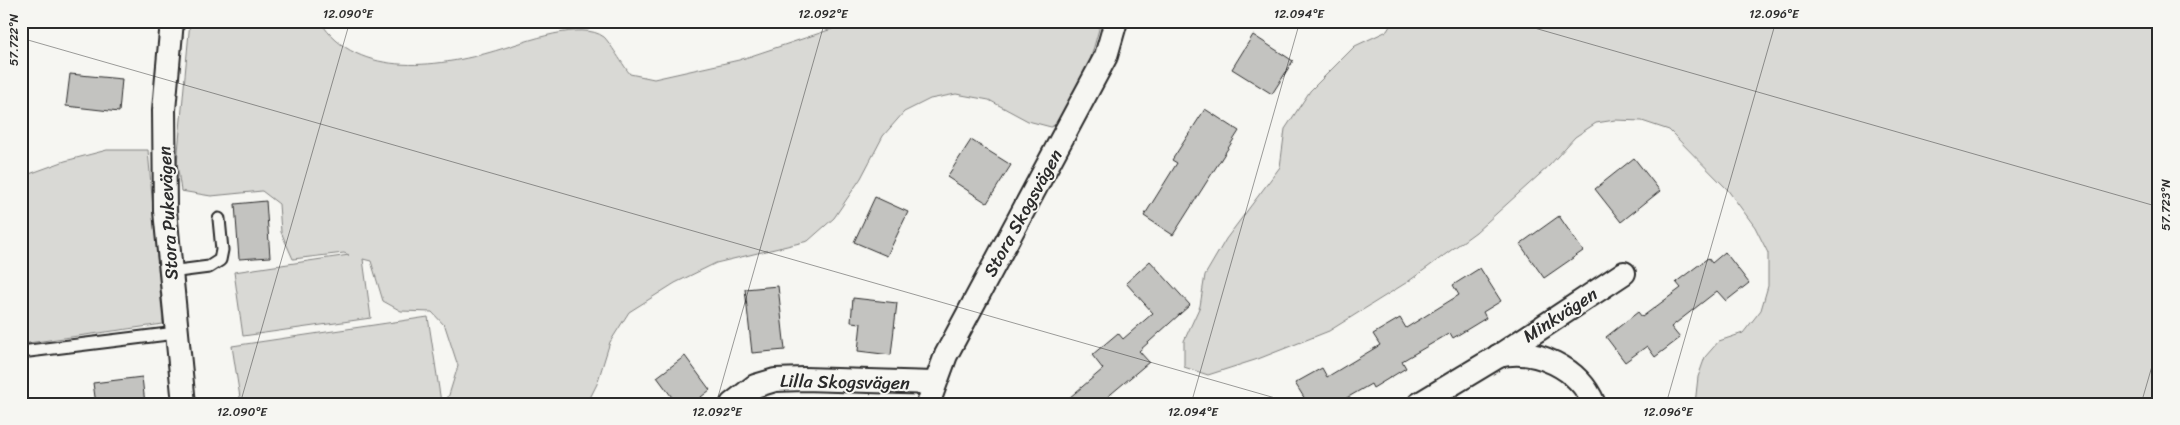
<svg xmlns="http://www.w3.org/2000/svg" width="2180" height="425" font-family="Sriracha,sans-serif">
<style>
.green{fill:#d9d9d5;stroke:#828280}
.building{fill:#c3c3c0;stroke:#2b2b2b}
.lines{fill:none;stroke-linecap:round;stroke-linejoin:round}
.lane-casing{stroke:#2b2b2b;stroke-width:15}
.street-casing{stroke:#2b2b2b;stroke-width:26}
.lane{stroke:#f6f6f2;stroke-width:11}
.street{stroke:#f6f6f2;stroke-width:22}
.ticks{fill:none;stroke:#2b2b2b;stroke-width:1;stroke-opacity:0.45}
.labels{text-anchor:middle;stroke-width:4;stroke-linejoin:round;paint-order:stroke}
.street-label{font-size:18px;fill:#2b2b2b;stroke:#f6f6f2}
.neatline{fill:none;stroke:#2b2b2b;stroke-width:2}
.ticks-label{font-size:12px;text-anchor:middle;fill:#2b2b2b}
</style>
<rect width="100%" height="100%" fill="#f6f6f2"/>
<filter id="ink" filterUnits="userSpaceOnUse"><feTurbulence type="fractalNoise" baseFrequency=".02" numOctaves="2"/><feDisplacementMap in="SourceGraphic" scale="10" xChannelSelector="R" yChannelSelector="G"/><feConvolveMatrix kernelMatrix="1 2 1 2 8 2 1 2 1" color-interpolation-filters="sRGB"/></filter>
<g filter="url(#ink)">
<g class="green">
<path d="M 190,21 L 320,21 C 357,81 444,67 501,49 C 525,42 582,20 604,37 C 608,40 625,68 630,74 L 654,79 L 739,60 L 856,21 L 1098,21 L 1099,29 L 1084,82 L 1067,117 L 1051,127 L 1028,121 L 989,100 L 956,94 L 930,99 L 904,112 L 883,136 L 861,178 L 834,218 L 808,241 L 716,263 L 675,283 L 629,312 L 610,342 L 597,384 L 587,404 L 444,404 L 449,395 L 458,366 L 445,326 L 432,312 L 401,311 L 383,301 L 371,261 L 363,259 L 371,318 L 243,336 L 234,272 L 349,255 L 344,253 L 293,259 L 281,232 L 279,204 L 262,191 L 211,196 L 181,191 L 177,163 Z"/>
<path d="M 1393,21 L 2159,21 L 2159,404 L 1695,404 L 1698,377 L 1705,357 L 1719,341 L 1743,333 L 1761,310 L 1768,286 L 1768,253 L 1755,227 L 1727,189 L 1669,130 L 1642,121 L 1615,120 L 1596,123 L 1575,137 L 1549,166 L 1476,232 L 1409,281 L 1329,331 L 1258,359 L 1208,375 L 1184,367 L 1184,341 L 1200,306 L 1205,275 L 1226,239 L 1280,167 L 1285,129 L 1310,91 L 1355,46 L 1387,31 Z"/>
<path d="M 107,150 L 148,150 L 163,324 L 21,344 L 21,177 L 65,161 Z"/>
<path d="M 428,317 L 441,402 L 429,404 L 241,404 L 232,346 Z"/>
</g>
<g class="building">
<path d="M 1253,35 L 1293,61 L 1272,94 L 1232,69 Z"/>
<path d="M 70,74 L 122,79 L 119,112 L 66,106 Z"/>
<path d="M 1205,109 L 1239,131 L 1173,235 L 1144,216 L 1177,163 L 1172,160 Z"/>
<path d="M 971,140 L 1011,165 L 987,203 L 947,177 Z"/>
<path d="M 1634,158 L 1660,191 L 1621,222 L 1595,189 Z"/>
<path d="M 875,197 L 908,212 L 887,256 L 854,242 Z"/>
<path d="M 266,201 L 270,257 L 239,259 L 235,204 Z"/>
<path d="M 1559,216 L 1583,251 L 1544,278 L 1520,244 Z"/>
<path d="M 1725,252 L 1749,283 L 1726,301 L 1717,291 L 1671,327 L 1680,338 L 1655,357 L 1647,346 L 1625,362 L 1606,337 L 1638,312 L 1642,317 L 1681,288 L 1676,282 L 1708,258 L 1712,263 Z"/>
<path d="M 1150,261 L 1190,305 L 1139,351 L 1149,362 L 1099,404 L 1062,404 L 1103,369 L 1092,355 L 1118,333 L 1123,339 L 1153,313 L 1126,283 Z"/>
<path d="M 1480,268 L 1501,301 L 1483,312 L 1486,318 L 1453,338 L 1450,333 L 1402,361 L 1406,368 L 1373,388 L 1371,384 L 1336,404 L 1308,404 L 1295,383 L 1322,368 L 1327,377 L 1380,345 L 1373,334 L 1400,318 L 1406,328 L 1459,295 L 1453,285 Z"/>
<path d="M 778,286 L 785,350 L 752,353 L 745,289 Z"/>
<path d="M 853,298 L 897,303 L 891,355 L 858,351 L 861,323 L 851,322 Z"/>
<path d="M 685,356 L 710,390 L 692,404 L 677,404 L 657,377 Z"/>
<path d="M 142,377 L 145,404 L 96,404 L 93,383 Z"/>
</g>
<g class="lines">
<g class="lane-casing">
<g id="lane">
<path d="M 170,272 L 209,267 L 220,260 L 222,250 L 219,219"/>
<path d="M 21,352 L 176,333"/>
</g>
</g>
<g class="street-casing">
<g id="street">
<path d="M 172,21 L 164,110 L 165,211 L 184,404"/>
<path d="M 1498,356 C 1536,347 1579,368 1594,404"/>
<path d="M 732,404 L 755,386 L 775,380 L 804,379 L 934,383"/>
<path d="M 928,404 L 946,355 L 1106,56 L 1116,21"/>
<path d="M 1419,404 L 1497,357 L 1624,273"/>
</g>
</g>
<use href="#lane" class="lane"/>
<use href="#street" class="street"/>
</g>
</g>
<path class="ticks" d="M 1510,21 L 2159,207M 21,38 L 1296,404M 240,404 L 350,21M 716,404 L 825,21M 1191,404 L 1300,21M 1666,404 L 1776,21M 2141,404 L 2159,342"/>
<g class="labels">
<g class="street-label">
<text transform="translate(168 213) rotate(-93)" y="6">Stora Pukevägen</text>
<text transform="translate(1023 213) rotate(-61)" y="6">Stora Skogsvägen</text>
<text transform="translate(1560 315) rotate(-33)" y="6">Minkvägen</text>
<text transform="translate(845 382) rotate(1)" y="6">Lilla Skogsvägen</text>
</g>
</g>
<rect width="2180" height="425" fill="none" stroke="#f6f6f2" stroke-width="55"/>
<rect x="28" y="28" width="2124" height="370" class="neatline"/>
<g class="ticks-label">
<text x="348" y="18">12.090°E</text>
<text x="823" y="18">12.092°E</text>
<text x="1299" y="18">12.094°E</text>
<text x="1774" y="18">12.096°E</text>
<text transform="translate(14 40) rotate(-90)" y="4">57.722°N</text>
<text transform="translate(2166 205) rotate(-90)" y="4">57.723°N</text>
<text x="242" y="416">12.090°E</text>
<text x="717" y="416">12.092°E</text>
<text x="1193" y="416">12.094°E</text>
<text x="1668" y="416">12.096°E</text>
</g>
</svg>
